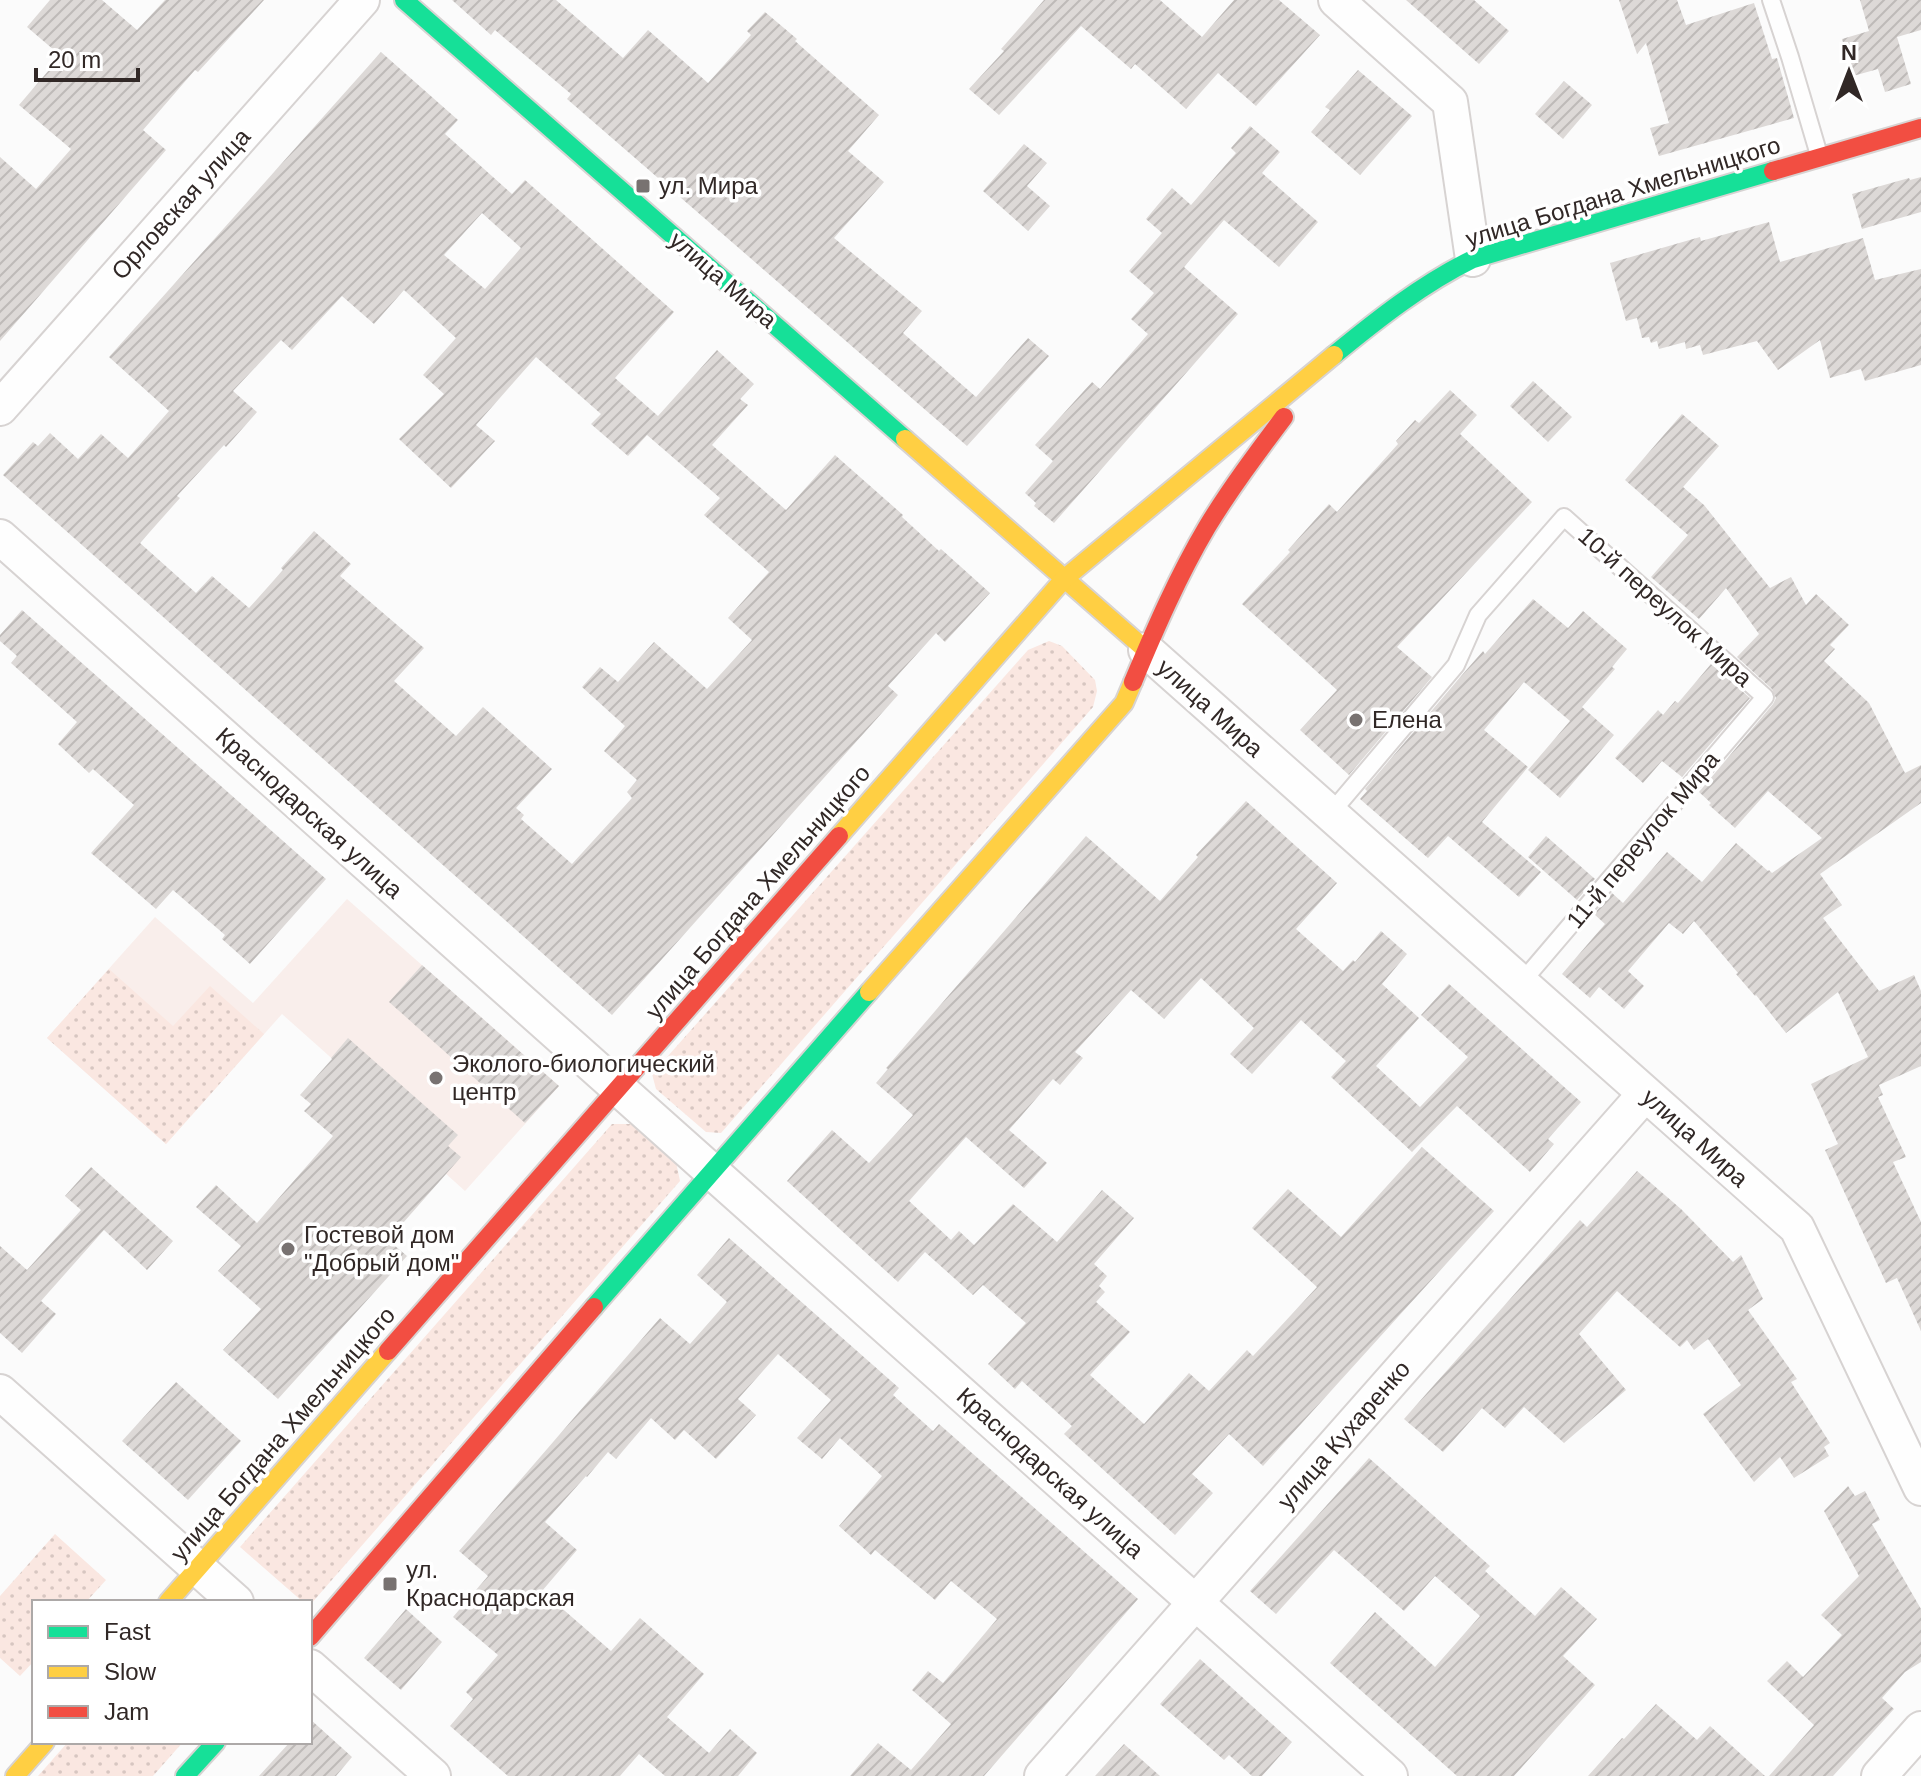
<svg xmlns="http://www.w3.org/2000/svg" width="1921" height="1776" font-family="Helvetica,sans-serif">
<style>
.built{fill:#f9eeeb}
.green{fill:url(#green-dots)}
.building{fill:url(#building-hatch);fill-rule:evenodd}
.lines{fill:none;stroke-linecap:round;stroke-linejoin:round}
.lane-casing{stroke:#d7d3d2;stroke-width:20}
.street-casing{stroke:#d7d3d2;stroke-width:38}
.fast-casing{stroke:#d7d3d2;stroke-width:22}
.slow-casing{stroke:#d7d3d2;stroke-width:22}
.jam-casing{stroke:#d7d3d2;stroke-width:22}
.lane{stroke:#fefefe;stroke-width:16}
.street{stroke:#fefefe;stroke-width:34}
.fast{stroke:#16e098;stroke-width:18}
.slow{stroke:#ffcf43;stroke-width:18}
.jam{stroke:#f24e42;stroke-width:18}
.poi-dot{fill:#787271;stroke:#fff;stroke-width:3}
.labels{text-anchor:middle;stroke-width:7;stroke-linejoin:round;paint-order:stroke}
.poi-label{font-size:24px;fill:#312826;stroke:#fff;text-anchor:start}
.street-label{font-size:24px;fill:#312826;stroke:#fff}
</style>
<defs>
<pattern id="green-dots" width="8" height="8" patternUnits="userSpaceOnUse" patternTransform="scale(2)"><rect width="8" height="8" fill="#fae7e1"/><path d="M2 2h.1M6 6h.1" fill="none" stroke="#d7c6c1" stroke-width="1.8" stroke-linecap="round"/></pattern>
<pattern id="building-hatch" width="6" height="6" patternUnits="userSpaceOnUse" patternTransform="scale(2)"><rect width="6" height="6" fill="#ddd9d7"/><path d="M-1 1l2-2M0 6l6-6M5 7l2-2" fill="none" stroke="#bebab8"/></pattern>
</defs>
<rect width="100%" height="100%" fill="#fbfbfb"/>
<path class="built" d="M 347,899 L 559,1086 L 465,1191 L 414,1145 L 420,1137 L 282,1014 L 166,1144 L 47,1038 L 155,917 L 253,1003 Z"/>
<g class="green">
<path d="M 1049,641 L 1062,646 L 1095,680 L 1097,691 L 1093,707 L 721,1133 L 706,1132 L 656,1089 L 652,1074 L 1028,650 Z"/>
<path d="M 109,969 L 173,1026 L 210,986 L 264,1034 L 166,1144 L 47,1038 Z"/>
<path d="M 612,1124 L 631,1124 L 676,1162 L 680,1181 L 310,1605 L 310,1602 L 303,1602 L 240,1547 Z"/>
<path d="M 55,1534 L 106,1580 L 86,1602 L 34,1602 L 34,1661 L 20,1676 L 0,1658 L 0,1596 Z"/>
<path d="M 68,1742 L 183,1742 L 153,1776 L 38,1776 Z"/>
</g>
<g class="building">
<path d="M 50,0 L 102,0 L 137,30 L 165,0 L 264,0 L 198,72 L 195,70 L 143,130 L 166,150 L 0,341 L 0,157 L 36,189 L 71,149 L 19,105 L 61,56 L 27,27 Z"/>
<path d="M 452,0 L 556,0 L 623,58 L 648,30 L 708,83 L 751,35 L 747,31 L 765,12 L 797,39 L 795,41 L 879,115 L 848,151 L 884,182 L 834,238 L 922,311 L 903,333 L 976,397 L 1028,338 L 1049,356 L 967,446 L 567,99 L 571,94 L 495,30 L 491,35 Z"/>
<path d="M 1044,0 L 1160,0 L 1202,37 L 1234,0 L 1279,0 L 1320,35 L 1256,106 L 1218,73 L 1186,109 L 1135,64 L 1131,69 L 1081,26 L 999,115 L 969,89 L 1004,51 L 1001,49 Z"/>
<path d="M 1406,0 L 1474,0 L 1509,31 L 1479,64 Z"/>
<path d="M 1619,0 L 1677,0 L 1686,25 L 1754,3 L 1772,59 L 1777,58 L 1794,118 L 1659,156 L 1650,128 L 1669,123 L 1646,43 L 1637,54 Z"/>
<path d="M 1860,0 L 1921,0 L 1921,30 L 1897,37 L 1911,84 L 1885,92 L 1878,69 L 1853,76 L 1842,39 L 1869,31 Z"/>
<path d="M 381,52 L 458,120 L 445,134 L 512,194 L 525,180 L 674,312 L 615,378 L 658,416 L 717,350 L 754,384 L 740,399 L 748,405 L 712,445 L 786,510 L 835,455 L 903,515 L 902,517 L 939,551 L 941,549 L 990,593 L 945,642 L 936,633 L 888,686 L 898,695 L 612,1015 L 3,475 L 33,442 L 38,446 L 50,433 L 78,459 L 101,434 L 128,458 L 169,411 L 109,357 ZM 482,213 L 521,248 L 485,289 L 444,255 ZM 404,290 L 456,338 L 423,375 L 444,394 L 399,439 L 451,488 L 495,441 L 476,425 L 536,357 L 601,414 L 591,424 L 628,456 L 647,435 L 720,498 L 704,515 L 769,572 L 728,618 L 752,640 L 707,689 L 654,642 L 618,682 L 600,667 L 582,687 L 625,726 L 604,751 L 637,780 L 627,792 L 632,798 L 572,864 L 521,819 L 524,815 L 516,808 L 552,769 L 483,707 L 456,736 L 394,681 L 424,648 L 340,576 L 351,564 L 314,531 L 281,568 L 283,570 L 249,608 L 212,576 L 196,593 L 140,543 L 180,498 L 177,496 L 224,445 L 226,447 L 257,412 L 233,391 L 281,340 L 292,350 L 342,296 L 374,324 Z"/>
<path d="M 1358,70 L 1412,116 L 1360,175 L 1311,132 L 1330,110 L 1325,107 Z"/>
<path d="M 1564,81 L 1592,105 L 1563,139 L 1535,114 Z"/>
<path d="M 1250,126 L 1280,152 L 1262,173 L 1318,222 L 1279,267 L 1224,220 L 1184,267 L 1238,314 L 1054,523 L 1034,506 L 1036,503 L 1025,493 L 1053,461 L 1035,445 L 1092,382 L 1100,389 L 1148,334 L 1131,319 L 1154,293 L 1129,271 L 1162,233 L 1146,219 L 1172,188 L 1191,205 L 1236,153 L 1231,148 Z"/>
<path d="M 1024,144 L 1047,163 L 1027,186 L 1050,206 L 1028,231 L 983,191 Z"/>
<path d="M 1921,177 L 1921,212 L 1862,229 L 1852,194 L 1909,178 L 1910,180 Z"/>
<path d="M 1769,222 L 1780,262 L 1863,238 L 1875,280 L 1921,269 L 1921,365 L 1865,381 L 1861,369 L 1830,378 L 1820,340 L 1778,370 L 1757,341 L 1703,355 L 1700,345 L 1686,349 L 1685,342 L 1659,349 L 1657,341 L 1651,343 L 1649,337 L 1642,338 L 1637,318 L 1626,321 L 1610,263 L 1700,237 L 1701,241 Z"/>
<path d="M 1533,381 L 1572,417 L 1548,442 L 1510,406 Z"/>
<path d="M 1450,390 L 1477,415 L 1460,434 L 1532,502 L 1397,647 L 1432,677 L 1349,775 L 1300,730 L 1337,690 L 1242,604 L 1290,552 L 1288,550 L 1329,504 L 1337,512 L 1398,444 L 1396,441 L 1415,420 L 1419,423 Z"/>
<path d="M 1682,414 L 1719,446 L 1683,487 L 1704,505 L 1770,588 L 1791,577 L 1806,605 L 1816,594 L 1849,625 L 1830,645 L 1835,649 L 1824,661 L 1869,703 L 1905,773 L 1921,765 L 1921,803 L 1820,874 L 1842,905 L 1823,918 L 1879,991 L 1914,975 L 1921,991 L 1921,1066 L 1879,1085 L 1883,1095 L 1878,1097 L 1906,1157 L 1893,1162 L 1921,1222 L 1921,1331 L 1897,1278 L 1886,1283 L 1825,1150 L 1838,1144 L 1811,1084 L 1868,1057 L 1838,992 L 1786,1033 L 1756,995 L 1755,996 L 1736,974 L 1738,973 L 1694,921 L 1683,934 L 1669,923 L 1628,971 L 1644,986 L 1624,1009 L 1599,987 L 1590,998 L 1562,974 L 1605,924 L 1594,914 L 1612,893 L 1623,903 L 1667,852 L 1702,882 L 1736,843 L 1768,871 L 1769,870 L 1772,873 L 1822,838 L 1768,791 L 1735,828 L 1709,805 L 1711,803 L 1699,792 L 1773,704 L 1776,698 L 1772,689 L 1737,657 L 1759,634 L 1726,588 L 1699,619 L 1651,577 L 1688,535 L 1625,480 Z"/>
<path d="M 1533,599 L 1568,628 L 1583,611 L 1627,649 L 1612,667 L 1615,669 L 1582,707 L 1614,735 L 1560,798 L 1528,770 L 1570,721 L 1524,682 L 1484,730 L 1528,767 L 1482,822 L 1541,872 L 1519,897 L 1448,836 L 1428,858 L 1360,799 L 1367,791 L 1365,789 L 1462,675 L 1483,651 L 1485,654 Z"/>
<path d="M 22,610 L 326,879 L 250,964 L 222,939 L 225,935 L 173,890 L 156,909 L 91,853 L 134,805 L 93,769 L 89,773 L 58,744 L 77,722 L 11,663 L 17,656 L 0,641 L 0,635 Z"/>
<path d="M 1711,664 L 1750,698 L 1682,777 L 1662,761 L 1643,783 L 1615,758 L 1658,710 L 1663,715 L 1675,701 L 1678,703 Z"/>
<path d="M 1246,801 L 1337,883 L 1296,929 L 1343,971 L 1353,960 L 1355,962 L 1381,931 L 1407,954 L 1382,984 L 1419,1018 L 1376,1066 L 1420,1107 L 1468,1057 L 1421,1015 L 1449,984 L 1581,1102 L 1548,1139 L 1554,1144 L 1530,1172 L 1457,1106 L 1412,1152 L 1331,1077 L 1346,1061 L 1301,1020 L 1252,1074 L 1230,1054 L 1254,1028 L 1201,978 L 1164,1019 L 1131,990 L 1075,1052 L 1083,1058 L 1060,1085 L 1053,1079 L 1009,1130 L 1047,1163 L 1024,1188 L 966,1137 L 909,1201 L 951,1240 L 959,1231 L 974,1245 L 1013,1204 L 1057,1242 L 1102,1190 L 1134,1218 L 1094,1264 L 1107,1276 L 1099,1286 L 1105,1292 L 1096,1302 L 1130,1332 L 1090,1375 L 1144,1424 L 1189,1373 L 1209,1391 L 1247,1350 L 1253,1356 L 1317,1287 L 1252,1228 L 1288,1189 L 1341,1237 L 1422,1147 L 1494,1211 L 1263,1466 L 1229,1434 L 1192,1474 L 1213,1493 L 1175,1535 L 1064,1434 L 1072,1426 L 1022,1381 L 1015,1389 L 988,1364 L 1026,1323 L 983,1285 L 973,1295 L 925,1252 L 898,1282 L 787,1181 L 832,1130 L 869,1163 L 913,1115 L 876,1083 L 888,1069 L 886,1068 L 1086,836 L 1160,901 L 1198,857 L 1196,855 Z"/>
<path d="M 1546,836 L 1595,879 L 1577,900 L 1528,857 Z"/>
<path d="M 422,965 L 559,1086 L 525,1123 L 389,1002 Z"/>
<path d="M 348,1038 L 458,1135 L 448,1146 L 461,1157 L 388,1240 L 407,1256 L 278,1399 L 223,1350 L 261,1309 L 218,1271 L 241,1246 L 196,1207 L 216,1185 L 257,1223 L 333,1136 L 304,1111 L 311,1104 L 300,1095 L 332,1059 L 331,1058 Z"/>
<path d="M 91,1167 L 173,1241 L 147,1270 L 104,1230 L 41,1301 L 56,1314 L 22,1353 L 0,1333 L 0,1246 L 27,1270 L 81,1210 L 65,1196 Z"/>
<path d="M 1637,1171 L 1681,1209 L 1733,1262 L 1741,1255 L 1763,1299 L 1748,1310 L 1797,1379 L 1791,1382 L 1830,1443 L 1824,1447 L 1829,1456 L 1794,1478 L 1780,1457 L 1754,1482 L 1703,1414 L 1741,1385 L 1708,1339 L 1694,1350 L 1687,1340 L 1680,1347 L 1617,1291 L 1579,1334 L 1626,1390 L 1564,1443 L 1524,1407 L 1505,1428 L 1482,1408 L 1443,1452 L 1404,1419 L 1580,1220 L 1587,1227 Z"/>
<path d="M 729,1238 L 899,1388 L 893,1395 L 933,1431 L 939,1424 L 1138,1599 L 984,1776 L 850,1776 L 878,1743 L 911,1770 L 951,1724 L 912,1690 L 928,1671 L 943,1683 L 997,1619 L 951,1581 L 935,1600 L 875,1550 L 871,1555 L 839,1526 L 882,1476 L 840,1438 L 822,1459 L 797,1438 L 831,1400 L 778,1354 L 738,1399 L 756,1415 L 716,1459 L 684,1430 L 675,1440 L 651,1418 L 616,1459 L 608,1452 L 587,1477 L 586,1476 L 545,1522 L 577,1550 L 542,1591 L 611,1651 L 640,1618 L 704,1674 L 667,1717 L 709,1753 L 730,1729 L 757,1753 L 738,1776 L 665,1776 L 639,1754 L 620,1776 L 508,1776 L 450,1726 L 473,1699 L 466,1692 L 498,1655 L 453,1617 L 488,1576 L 459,1551 L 660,1318 L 690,1344 L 727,1302 L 697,1275 Z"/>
<path d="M 176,1382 L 241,1441 L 188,1500 L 122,1441 Z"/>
<path d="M 1369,1458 L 1490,1566 L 1485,1571 L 1535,1616 L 1561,1587 L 1597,1619 L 1563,1656 L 1595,1685 L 1514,1776 L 1457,1776 L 1330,1663 L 1375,1612 L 1435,1667 L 1480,1616 L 1435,1576 L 1404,1611 L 1334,1550 L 1276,1614 L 1250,1591 Z"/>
<path d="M 1848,1486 L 1855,1496 L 1865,1491 L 1880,1520 L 1872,1524 L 1921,1609 L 1921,1662 L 1905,1672 L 1882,1698 L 1894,1709 L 1833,1776 L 1769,1776 L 1814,1725 L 1767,1681 L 1787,1661 L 1803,1677 L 1842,1635 L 1821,1615 L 1859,1576 L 1824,1511 Z"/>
<path d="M 406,1609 L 442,1642 L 401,1690 L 364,1658 Z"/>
<path d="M 1200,1659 L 1292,1742 L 1262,1776 L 1252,1776 L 1229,1755 L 1224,1760 L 1160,1704 Z"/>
<path d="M 1656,1704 L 1697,1740 L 1710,1726 L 1765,1776 L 1588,1776 L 1622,1738 L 1624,1739 Z"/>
<path d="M 310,1719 L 352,1757 L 336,1776 L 259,1776 L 290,1742 L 310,1742 Z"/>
<path d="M 1124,1744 L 1160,1776 L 1095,1776 Z"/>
</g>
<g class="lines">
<g class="lane-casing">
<g id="lane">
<path d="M 1771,0 L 1790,57 L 1819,155"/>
<path d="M 1330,814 L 1456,665 L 1478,615 L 1564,517 L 1765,697 L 1521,983"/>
</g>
</g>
<g class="street-casing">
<g id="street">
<path d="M 1336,0 L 1450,102 L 1473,259"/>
<path d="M 0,408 L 362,0"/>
<path d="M 0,537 L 1390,1776"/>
<path d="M 1146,650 L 1797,1228 L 1921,1488"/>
<path d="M 0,1392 L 236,1602"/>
<path d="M 310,1667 L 433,1776"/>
<path d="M 1042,1776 L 1645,1094"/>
<path d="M 1879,1776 L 1921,1729"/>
</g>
</g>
<g class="fast-casing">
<g id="fast">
<path d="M 404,0 L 905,439"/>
<path d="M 1334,355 C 1378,319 1422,284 1473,259 L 1773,171"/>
<path d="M 594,1307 L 869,992"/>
<path d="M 185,1776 L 216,1742"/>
</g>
</g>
<g class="slow-casing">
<g id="slow">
<path d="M 905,439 L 1146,650"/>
<path d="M 839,836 L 1064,579 L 1334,355"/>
<path d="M 869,992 L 1124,703 L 1133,682"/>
<path d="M 168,1602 L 388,1351"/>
<path d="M 15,1776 L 45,1742"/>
</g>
</g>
<g class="jam-casing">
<g id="jam">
<path d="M 1773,171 L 1921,128"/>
<path d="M 1133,682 C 1155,629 1178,576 1207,527 C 1230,489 1257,453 1284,417"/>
<path d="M 388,1351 L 839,836"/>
<path d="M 310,1637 L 594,1307"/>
</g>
</g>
<use href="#lane" class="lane"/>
<use href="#street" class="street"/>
<use href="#fast" class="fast"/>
<use href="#slow" class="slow"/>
<use href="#jam" class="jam"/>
</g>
<g class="poi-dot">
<rect x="635" y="178" width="16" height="16" rx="4"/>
<circle cx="1356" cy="720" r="8"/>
<circle cx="436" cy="1078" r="8"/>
<circle cx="288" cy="1249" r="8"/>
<rect x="382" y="1576" width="16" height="16" rx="4"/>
</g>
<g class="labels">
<g class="poi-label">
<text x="659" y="194">ул. Мира</text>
<text x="1372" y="728">Елена</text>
<text x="452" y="1072">Эколого-биологический<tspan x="452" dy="28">центр</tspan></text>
<text x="304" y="1243">Гостевой дом<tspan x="304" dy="28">"Добрый дом"</tspan></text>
<text x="406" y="1578">ул.<tspan x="406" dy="28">Краснодарская</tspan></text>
</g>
<g class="street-label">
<text transform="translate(1623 192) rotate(-17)" y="8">улица Богдана Хмельницкого</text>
<text transform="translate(181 204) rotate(-48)" y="8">Орловская улица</text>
<text transform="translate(723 280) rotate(41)" y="8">улица Мира</text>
<text transform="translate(1665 607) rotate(42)" y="8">10-й переулок Мира</text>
<text transform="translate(1210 708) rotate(42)" y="8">улица Мира</text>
<text transform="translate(309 813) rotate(42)" y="8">Краснодарская улица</text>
<text transform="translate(1643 840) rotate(-50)" y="8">11-й переулок Мира</text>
<text transform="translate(758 892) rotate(-49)" y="8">улица Богдана Хмельницкого</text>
<text transform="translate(1695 1138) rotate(42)" y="8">улица Мира</text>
<text transform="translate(283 1434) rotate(-49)" y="8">улица Богдана Хмельницкого</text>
<text transform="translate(1344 1435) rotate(-49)" y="8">улица Кухаренко</text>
<text transform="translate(1050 1473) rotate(42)" y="8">Краснодарская улица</text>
</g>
</g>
<rect x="32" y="1600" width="280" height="144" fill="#ffffff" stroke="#ada9a8" stroke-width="2"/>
<rect x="48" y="1626" width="40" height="12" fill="#16e098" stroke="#ada9a8" stroke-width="2"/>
<text x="104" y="1640" font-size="24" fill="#312826">Fast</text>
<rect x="48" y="1666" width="40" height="12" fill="#ffcf43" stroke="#ada9a8" stroke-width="2"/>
<text x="104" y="1680" font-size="24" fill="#312826">Slow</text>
<rect x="48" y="1706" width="40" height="12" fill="#f24e42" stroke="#ada9a8" stroke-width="2"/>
<text x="104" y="1720" font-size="24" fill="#312826">Jam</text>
<g transform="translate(1849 72)" stroke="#ffffff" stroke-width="6" paint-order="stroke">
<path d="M0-6L14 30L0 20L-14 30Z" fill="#312826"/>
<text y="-12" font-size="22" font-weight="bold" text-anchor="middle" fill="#312826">N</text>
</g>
<path d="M36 68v12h102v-12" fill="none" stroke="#312826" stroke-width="4"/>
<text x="48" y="68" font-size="24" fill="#312826" stroke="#ffffff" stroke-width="6" paint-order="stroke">20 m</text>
</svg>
